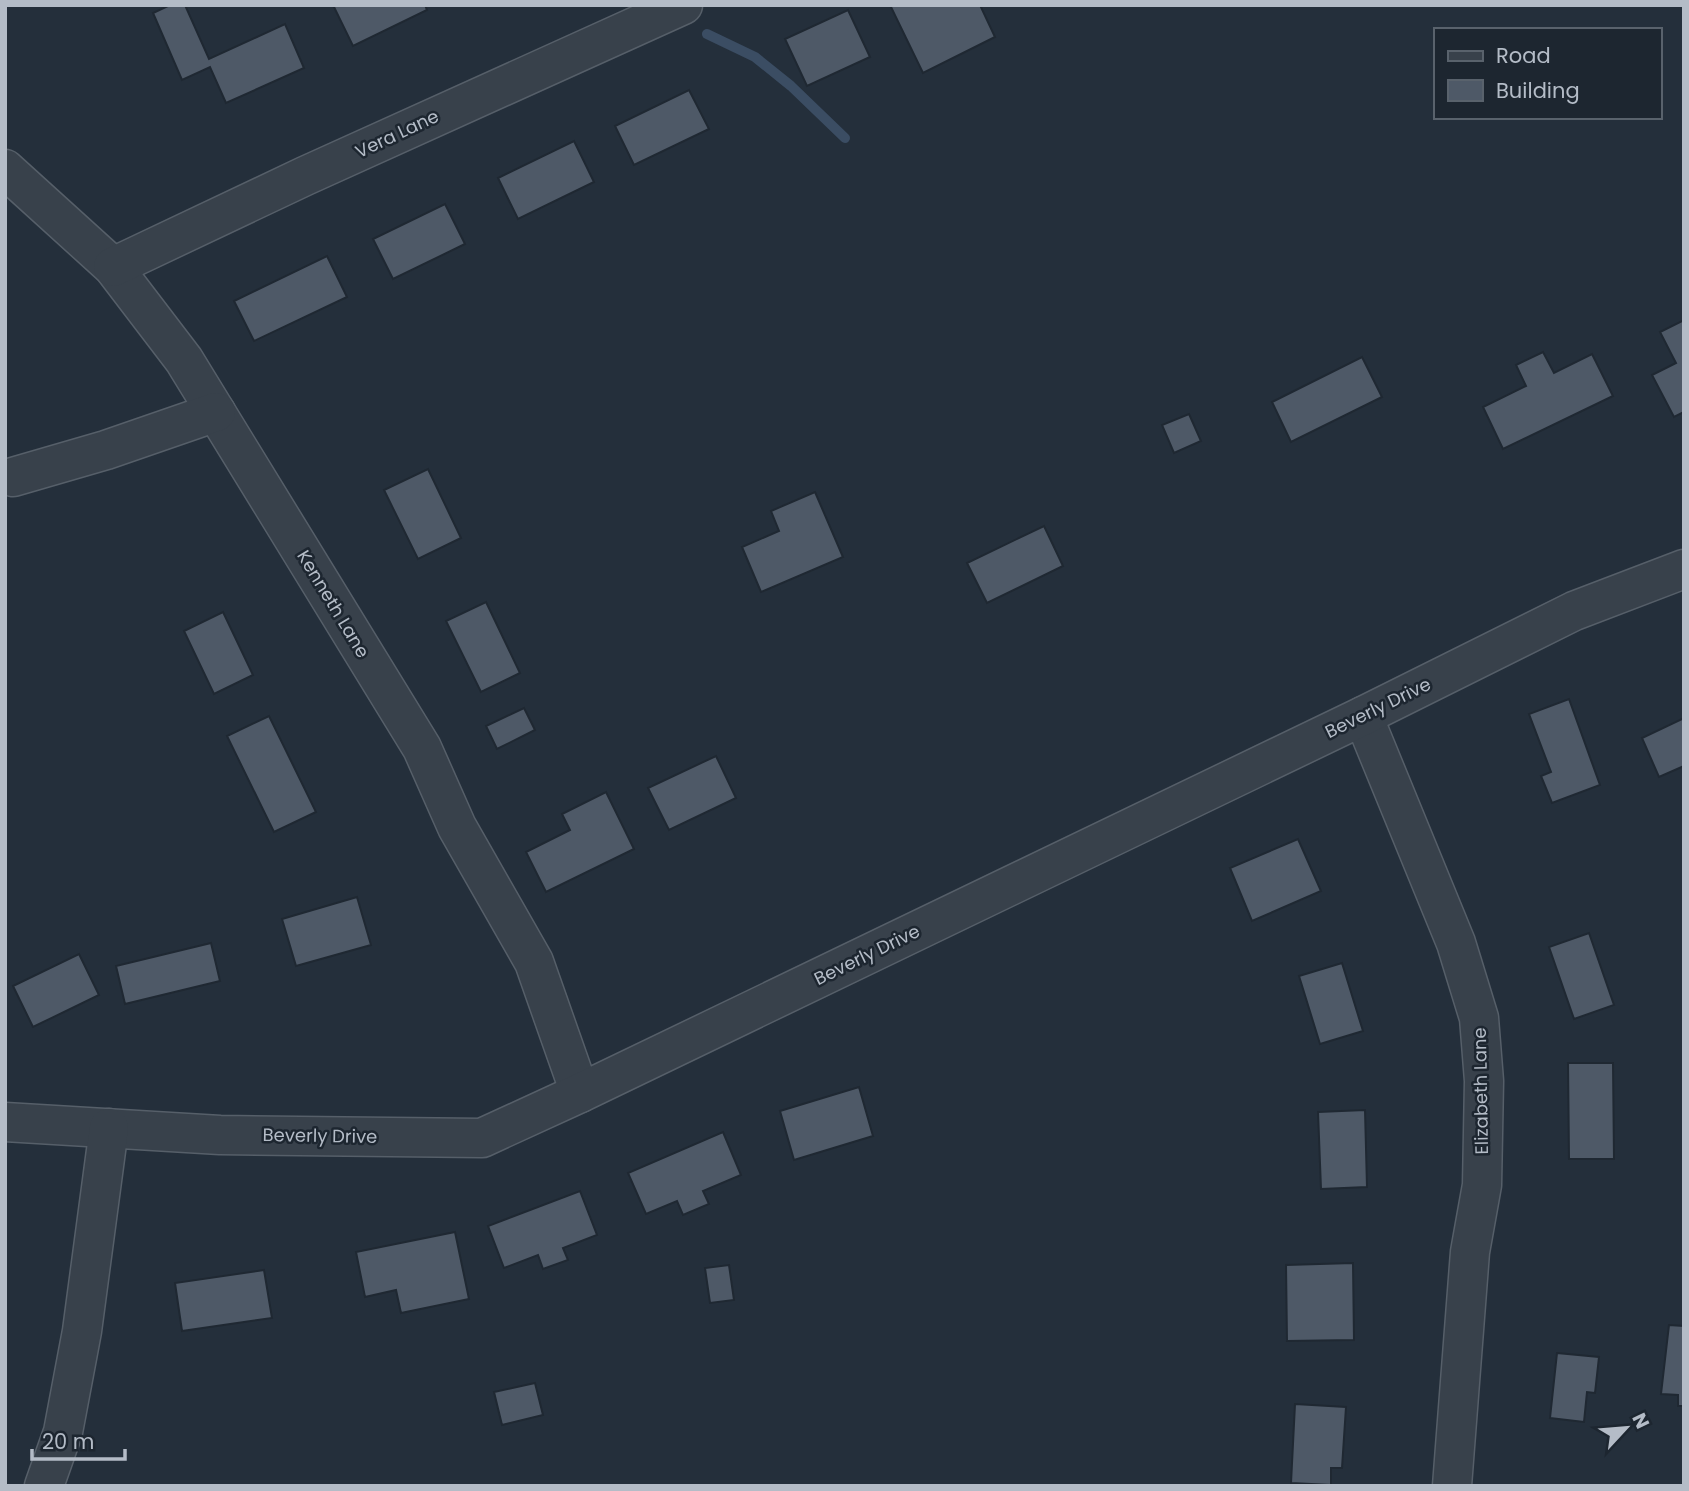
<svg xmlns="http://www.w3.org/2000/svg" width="1689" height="1491" font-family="Poppins,sans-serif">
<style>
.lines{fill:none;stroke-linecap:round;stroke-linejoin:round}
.stream{stroke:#3b4d63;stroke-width:10}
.building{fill:#4e5967;stroke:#1f2832;stroke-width:2}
.minor-casing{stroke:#565f69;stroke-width:41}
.minor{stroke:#38414b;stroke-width:38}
.labels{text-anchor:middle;stroke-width:5;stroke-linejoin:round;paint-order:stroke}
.street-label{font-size:18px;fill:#b4bcc7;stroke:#1d2630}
</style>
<rect width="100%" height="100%" fill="#242f3b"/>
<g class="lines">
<path class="stream" d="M 707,34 L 755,57 L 791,86 L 845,138"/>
</g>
<g class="building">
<path d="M 170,5 L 185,5 L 209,59 L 285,24 L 304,68 L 226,103 L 210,67 L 182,80 L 153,13 Z"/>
<path d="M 333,5 L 425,5 L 427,10 L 353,46 Z"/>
<path d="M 890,5 L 980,5 L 995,37 L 923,73 Z"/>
<path d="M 848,10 L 870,57 L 807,86 L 785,39 Z"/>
<path d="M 689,90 L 709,129 L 634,165 L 615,126 Z"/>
<path d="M 574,141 L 594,182 L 518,219 L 498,178 Z"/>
<path d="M 445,204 L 465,244 L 393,279 L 373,239 Z"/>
<path d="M 327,256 L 347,297 L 254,341 L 234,301 Z"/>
<path d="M 1684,320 L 1684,412 L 1674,417 L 1652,375 L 1676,363 L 1660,332 Z"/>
<path d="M 1543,352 L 1554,373 L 1592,354 L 1613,396 L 1503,449 L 1483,407 L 1526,386 L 1516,365 Z"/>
<path d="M 1362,357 L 1382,397 L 1291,442 L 1272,402 Z"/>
<path d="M 1189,414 L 1201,441 L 1174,453 L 1162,425 Z"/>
<path d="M 428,469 L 461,538 L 418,559 L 384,490 Z"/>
<path d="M 815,492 L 843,557 L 761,592 L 742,547 L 779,531 L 771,511 Z"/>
<path d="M 1044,526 L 1063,566 L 987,603 L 967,563 Z"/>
<path d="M 486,602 L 520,673 L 481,692 L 446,621 Z"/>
<path d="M 223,612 L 253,675 L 214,694 L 184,631 Z"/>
<path d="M 1569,699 L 1600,785 L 1552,803 L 1541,776 L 1551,772 L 1529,714 Z"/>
<path d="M 524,708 L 535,730 L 497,749 L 486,726 Z"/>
<path d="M 269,716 L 316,812 L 274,832 L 227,736 Z"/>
<path d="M 1684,718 L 1684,766 L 1659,777 L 1642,738 Z"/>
<path d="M 716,756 L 736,798 L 669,830 L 648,788 Z"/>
<path d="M 606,792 L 634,849 L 546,892 L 526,852 L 570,830 L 562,814 Z"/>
<path d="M 1298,839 L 1321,891 L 1252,921 L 1230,868 Z"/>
<path d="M 357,897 L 371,945 L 296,966 L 282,919 Z"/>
<path d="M 1589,933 L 1614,1005 L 1574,1019 L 1549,947 Z"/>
<path d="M 211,943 L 220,981 L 125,1004 L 116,966 Z"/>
<path d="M 79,954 L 99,995 L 33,1027 L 13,986 Z"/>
<path d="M 1342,963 L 1363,1031 L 1320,1044 L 1299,976 Z"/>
<path d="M 1568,1063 L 1613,1063 L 1614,1159 L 1569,1159 Z"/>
<path d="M 859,1087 L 873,1136 L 794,1160 L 780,1111 Z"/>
<path d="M 1365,1110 L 1367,1187 L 1321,1189 L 1318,1112 Z"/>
<path d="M 723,1132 L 741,1175 L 703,1191 L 709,1204 L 683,1215 L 677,1201 L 646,1214 L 628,1173 Z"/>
<path d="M 580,1191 L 597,1235 L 563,1248 L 568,1260 L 543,1269 L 538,1255 L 504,1268 L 488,1226 Z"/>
<path d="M 455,1232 L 469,1299 L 401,1313 L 396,1290 L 365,1297 L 356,1252 Z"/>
<path d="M 1353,1263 L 1354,1340 L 1287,1341 L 1286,1265 Z"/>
<path d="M 729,1265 L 734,1300 L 710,1303 L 705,1268 Z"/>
<path d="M 264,1270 L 272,1318 L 182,1331 L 175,1283 Z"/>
<path d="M 1669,1325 L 1684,1326 L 1684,1406 L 1678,1406 L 1678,1395 L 1661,1394 Z"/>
<path d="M 1557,1353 L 1599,1357 L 1595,1393 L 1587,1392 L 1584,1422 L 1550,1418 Z"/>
<path d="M 535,1383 L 543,1415 L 502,1425 L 494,1392 Z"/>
<path d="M 1295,1404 L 1346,1407 L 1342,1468 L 1331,1468 L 1331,1485 L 1291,1483 Z"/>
</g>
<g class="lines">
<g class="minor-casing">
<g id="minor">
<path d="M 5,169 L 113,267 L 184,360 L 422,748 L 457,827 L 534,962 L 580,1093"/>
<path d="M 113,267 L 305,176 L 683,5"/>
<path d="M 13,477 L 106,450 L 216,412"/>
<path d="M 1363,716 L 1456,943 L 1479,1018 L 1484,1081 L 1482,1185 L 1470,1252 L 1452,1486"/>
<path d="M 5,1122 L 220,1135 L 482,1138 L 580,1093 L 1363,716 L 1574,611 L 1684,569"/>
<path d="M 44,1486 L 63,1432 L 82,1331 L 109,1128"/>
</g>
</g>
<use href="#minor" class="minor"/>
</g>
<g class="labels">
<g class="street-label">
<text transform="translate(397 134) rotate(-25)" y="6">Vera Lane</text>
<text transform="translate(333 604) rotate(59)" y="6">Kenneth Lane</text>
<text transform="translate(1378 708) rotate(-26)" y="6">Beverly Drive</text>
<text transform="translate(867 955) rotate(-26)" y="6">Beverly Drive</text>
<text transform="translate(1481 1091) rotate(-91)" y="6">Elizabeth Lane</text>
<text transform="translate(320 1136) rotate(1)" y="6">Beverly Drive</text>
</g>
</g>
<rect width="1689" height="1491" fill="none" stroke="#b4bcc7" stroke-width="14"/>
<rect x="1434" y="28" width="228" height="91" fill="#1d2630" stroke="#59626c" stroke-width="2"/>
<rect x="1448" y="51" width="35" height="10" fill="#38414b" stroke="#59626c" stroke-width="2"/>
<text x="1496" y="63" font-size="21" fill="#b4bcc7">Road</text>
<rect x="1448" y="80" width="35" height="21" fill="#4e5967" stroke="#59626c" stroke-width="2"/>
<text x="1496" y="98" font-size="21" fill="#b4bcc7">Building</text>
<g transform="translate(1626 1428) rotate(64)" stroke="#1d2630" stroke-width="5" paint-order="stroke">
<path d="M0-5L12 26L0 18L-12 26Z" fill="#b4bcc7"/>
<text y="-10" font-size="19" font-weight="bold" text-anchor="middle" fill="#b4bcc7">N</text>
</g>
<path d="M32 1449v10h93v-10" fill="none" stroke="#b4bcc7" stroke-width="3.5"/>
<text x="42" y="1449" font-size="21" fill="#b4bcc7" stroke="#1d2630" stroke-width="5" paint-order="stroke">20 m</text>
</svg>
